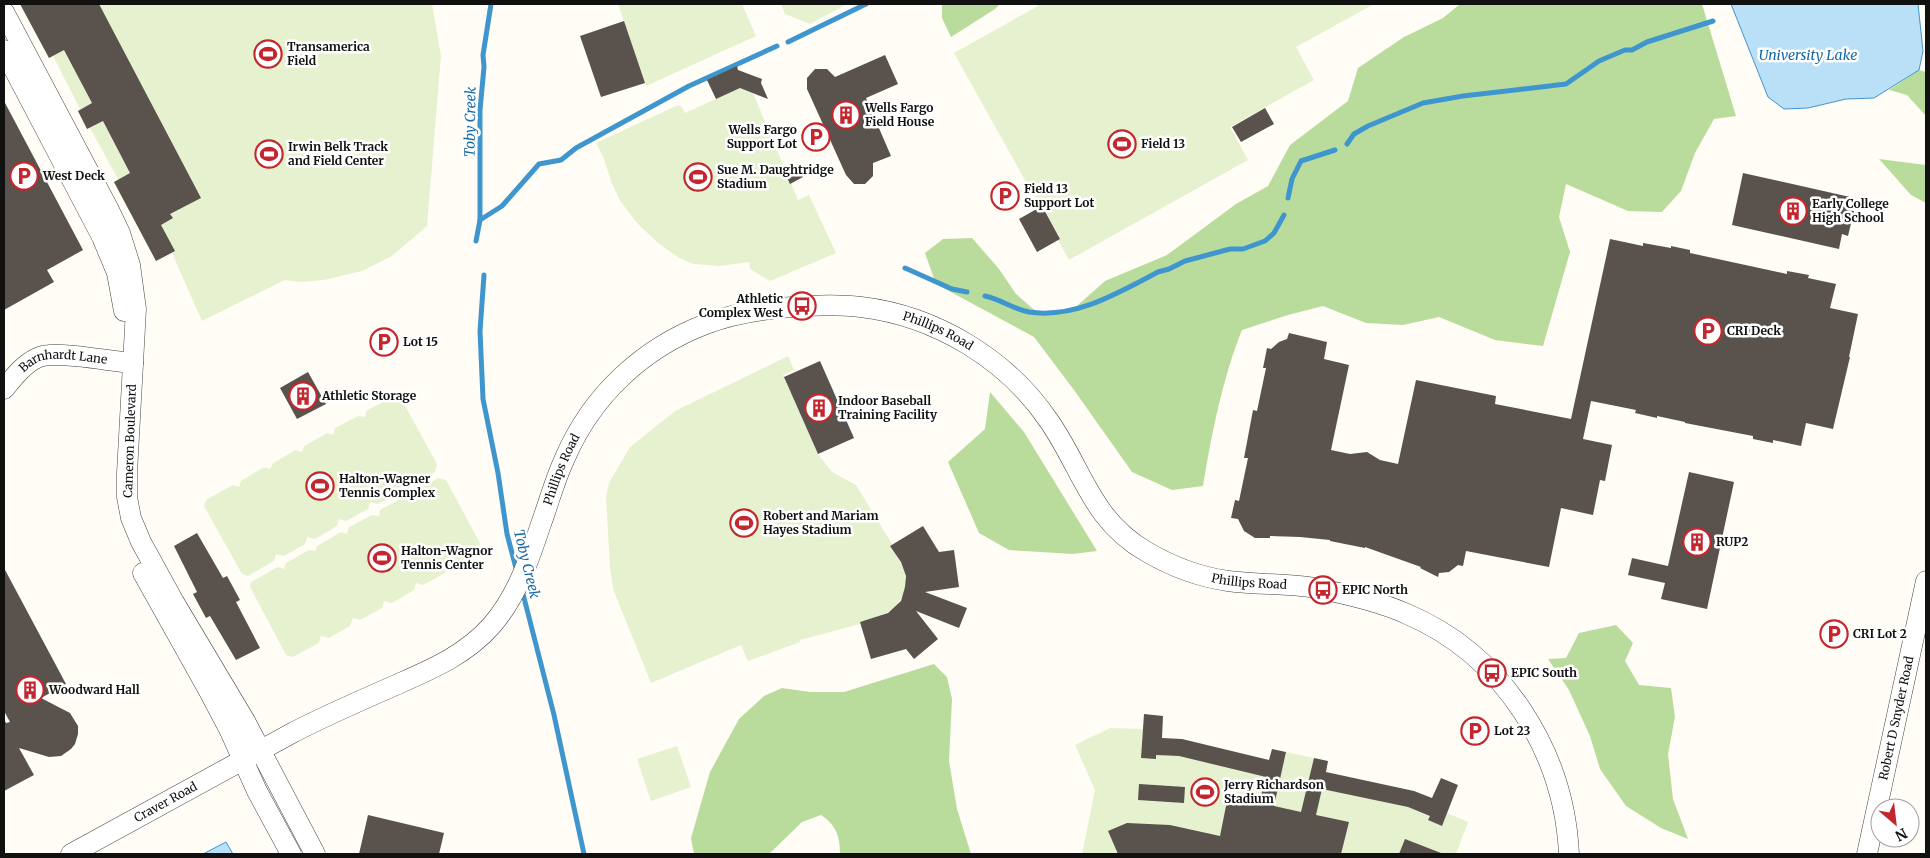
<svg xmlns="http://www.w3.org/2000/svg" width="1930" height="858" font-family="Merriweather,serif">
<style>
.forest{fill:#b9dc9c}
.pitch{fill:#e6f2cf}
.water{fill:#b9e0f7;stroke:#3f96cf}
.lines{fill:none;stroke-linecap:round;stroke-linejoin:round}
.stream{stroke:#3f96cf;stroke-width:5}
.building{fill:#5a524d}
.minor-casing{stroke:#444;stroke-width:21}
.minor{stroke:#fff;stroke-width:20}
.labels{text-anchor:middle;stroke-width:5;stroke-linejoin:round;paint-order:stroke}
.poi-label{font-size:12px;font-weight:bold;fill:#111;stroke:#fff;text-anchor:start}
.street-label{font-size:12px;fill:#111;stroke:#fff}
.water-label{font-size:14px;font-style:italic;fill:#1768a6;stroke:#fff}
</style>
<rect width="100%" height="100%" fill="#fffdf5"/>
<g class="forest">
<path d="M 942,4 L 1000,4 L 995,9 L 951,37 L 942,18 Z"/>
<path d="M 1460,4 L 1702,4 L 1736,116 L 1714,119 L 1695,153 L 1681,191 L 1662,212 L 1628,211 L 1566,184 L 1559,217 L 1570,252 L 1543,346 L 1495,340 L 1439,317 L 1403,325 L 1366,323 L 1323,306 L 1288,315 L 1242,330 C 1223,376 1211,437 1203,486 L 1172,490 L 1132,472 L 1074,390 L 1034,337 L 936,284 L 925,253 L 943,239 L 972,238 L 999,269 L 1016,294 L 1039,314 L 1070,312 L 1105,281 L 1167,255 L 1236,204 L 1268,186 L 1290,145 L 1348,101 L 1358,68 L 1404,37 L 1443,18 Z"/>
<path d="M 1919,70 L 1926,72 L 1926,116 L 1907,95 L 1889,90 Z"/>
<path d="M 1879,159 L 1926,165 L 1926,203 L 1911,195 Z"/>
<path d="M 990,392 L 1024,432 L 1097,551 L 1073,554 L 1009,550 L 979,533 L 948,462 L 985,429 Z"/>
<path d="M 1616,625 L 1633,643 L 1625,661 L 1639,685 L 1671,688 L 1675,717 L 1668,754 L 1673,799 L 1688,839 L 1661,828 L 1626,806 L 1600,769 L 1590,736 L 1569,690 L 1548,659 L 1566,658 L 1579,633 Z"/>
<path d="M 934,664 L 947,677 L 952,699 L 949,761 L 957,809 L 971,854 L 840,854 C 840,836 836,825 821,815 L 802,822 L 769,854 L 694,854 L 691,838 L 710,772 L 739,719 L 764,696 L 782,688 L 810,692 L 844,692 Z"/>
</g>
<g class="pitch">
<path d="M 20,4 L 432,4 L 441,56 L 427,226 L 392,256 L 362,271 L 324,280 L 301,282 L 285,280 L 202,321 L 172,253 L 156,261 L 114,182 L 118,179 L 90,128 L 87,129 L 78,111 L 80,109 L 53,56 L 49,58 Z"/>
<path d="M 618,4 L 742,4 L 756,36 L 646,86 Z"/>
<path d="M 781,4 L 847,4 L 810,24 L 785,14 Z"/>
<path d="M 1037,4 L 1374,4 L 1296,47 L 1314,80 L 1230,127 L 1248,160 L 1069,260 L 1058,240 L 1060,238 L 1042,206 L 1040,207 L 954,53 L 1038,6 Z"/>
<path d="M 740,88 L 753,93 L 798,200 L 809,195 L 836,253 L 770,281 L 750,269 L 749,262 L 719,266 L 694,264 L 679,258 L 658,243 L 638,224 L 621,202 L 612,184 L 603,156 L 596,143 L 678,105 L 682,107 L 685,113 Z"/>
<path d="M 788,356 L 794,370 L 783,375 L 818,454 L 832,472 L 856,485 L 892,544 L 890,546 C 895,553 901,561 904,570 C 906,576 906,582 905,589 C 899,612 880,616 860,622 L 860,624 L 800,640 L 800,642 L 748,661 L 741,645 L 651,683 L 613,589 L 610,567 L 606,497 L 609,483 L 630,447 L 675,411 Z"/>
<path d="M 390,398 L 403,402 L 437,464 L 435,472 L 409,487 L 402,485 L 400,492 L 378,504 L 370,502 L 368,509 L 346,521 L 339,519 L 337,526 L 315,539 L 307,537 L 305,544 L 284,556 L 276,554 L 274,561 L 248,576 L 242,574 L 204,506 L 206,500 L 233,485 L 239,487 L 241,481 L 264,467 L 270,469 L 273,463 L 296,450 L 302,452 L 304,446 L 327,433 L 333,435 L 335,428 L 358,416 L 365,417 L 366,411 Z"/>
<path d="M 438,478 L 446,480 L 480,543 L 477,555 L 454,568 L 447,566 L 445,573 L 423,585 L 416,583 L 414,590 L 392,603 L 384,601 L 382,608 L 360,620 L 353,618 L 350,626 L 329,638 L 321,636 L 319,643 L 293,657 L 286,655 L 250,587 L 251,582 L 278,567 L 284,569 L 286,563 L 309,550 L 316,551 L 317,546 L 341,532 L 347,534 L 349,527 L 372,515 L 379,516 L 380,510 L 404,497 L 410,499 L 412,493 Z"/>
<path d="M 1110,728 L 1143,729 L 1141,758 L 1156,759 L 1156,755 L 1179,756 L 1266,777 L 1265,781 L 1278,784 L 1286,752 L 1314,758 L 1307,789 L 1322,789 L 1409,807 L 1430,816 L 1428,820 L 1442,826 L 1447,813 L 1468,822 L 1456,854 L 1082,854 L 1095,790 L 1075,745 Z"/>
<path d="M 677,746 L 691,787 L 651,801 L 637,759 Z"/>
</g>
<g class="water">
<path d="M 1731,4 L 1918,4 L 1923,51 L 1919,70 L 1874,98 L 1846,99 L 1808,108 L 1784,109 L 1768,97 Z"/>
<path d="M 226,842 L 233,854 L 203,854 Z"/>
</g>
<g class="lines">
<g class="stream">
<path d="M 788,42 L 866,4"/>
<path d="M 1347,144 L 1354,134 L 1368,126 L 1423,103 L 1463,96 L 1566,84 L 1599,61 L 1625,50 L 1632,50 L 1647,42 L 1713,21"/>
<path d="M 1288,198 L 1292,179 L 1301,161 L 1335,150"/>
<path d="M 480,220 L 502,206 L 539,164 L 561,160 L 576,148 L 689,86 L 777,46"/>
<path d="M 476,241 L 480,220 L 480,110 L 484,67 L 483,55 L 491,4"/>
<path d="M 905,268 L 952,289 L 967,292"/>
<path d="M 484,275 L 480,331 L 483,399 L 498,473 L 507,534 L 517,572"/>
<path d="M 985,296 C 1000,299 1013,309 1029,312 C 1075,319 1118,293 1158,272 L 1169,269 L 1185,261 L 1230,249 L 1243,249 L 1265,241 L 1274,233 L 1284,215"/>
<path d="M 522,590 L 554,715 L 584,854"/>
</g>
</g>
<g class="building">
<path d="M 20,4 L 99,4 L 201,198 L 170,214 L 173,218 L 161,225 L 175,251 L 156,261 L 114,182 L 130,173 L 103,121 L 87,129 L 78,111 L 92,103 L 64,50 L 49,58 Z"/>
<path d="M 624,21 L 645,83 L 601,97 L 580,36 Z"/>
<path d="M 885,55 L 898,84 L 866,98 L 891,156 L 873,163 L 873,176 L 865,184 L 854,184 L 846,175 L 807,89 L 807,78 L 815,69 L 827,69 L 835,77 Z"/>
<path d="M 737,66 L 738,70 L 762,79 L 761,83 L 768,99 L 740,88 L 716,99 L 707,80 Z"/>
<path d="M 4,101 L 83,250 L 47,270 L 54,282 L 4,310 Z"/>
<path d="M 1265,108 L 1274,124 L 1241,142 L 1232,127 Z"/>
<path d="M 798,165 L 803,177 L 790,184 L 784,171 Z"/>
<path d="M 1743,173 L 1850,197 L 1847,210 L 1854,211 L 1848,236 L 1842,234 L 1839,249 L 1732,225 Z"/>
<path d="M 1042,206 L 1060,239 L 1037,252 L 1019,219 Z"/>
<path d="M 1610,239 L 1643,246 L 1643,243 L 1671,248 L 1671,246 L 1690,250 L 1690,253 L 1787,274 L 1787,271 L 1809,275 L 1808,278 L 1836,284 L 1830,308 L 1858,314 L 1849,357 L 1850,357 L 1833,429 L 1806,423 L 1801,446 L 1773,440 L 1773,443 L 1753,439 L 1753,436 L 1685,423 L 1685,422 L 1657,416 L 1657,418 L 1635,413 L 1636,410 L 1591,401 L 1583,439 L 1612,445 L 1605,481 L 1600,480 L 1593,515 L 1561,508 L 1549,567 L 1466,551 L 1463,566 L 1458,565 L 1449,572 L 1439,573 L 1438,577 L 1420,568 L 1421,567 L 1365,547 L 1365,548 L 1330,541 L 1330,540 L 1300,537 L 1270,536 L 1270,538 L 1255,538 L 1244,531 L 1238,519 L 1231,518 L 1235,500 L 1239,501 L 1248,458 L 1244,458 L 1253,410 L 1257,411 L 1266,368 L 1263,368 L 1267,348 L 1271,349 L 1279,342 L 1287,339 L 1289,333 L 1327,342 L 1324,359 L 1349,365 L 1331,450 L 1350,454 L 1367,452 L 1380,460 L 1398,464 L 1416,380 L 1496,396 L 1495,404 L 1571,419 Z"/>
<path d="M 820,361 L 854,438 L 818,454 L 784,377 Z"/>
<path d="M 308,372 L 326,404 L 297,419 L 280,388 Z"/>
<path d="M 1689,472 L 1734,482 L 1707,609 L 1661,599 L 1665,583 L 1628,575 L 1632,558 L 1668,566 Z"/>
<path d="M 923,526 L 939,552 L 954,550 L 959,587 L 925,592 L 967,608 L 959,628 L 916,611 L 938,639 L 914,659 L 906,649 L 871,659 L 860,622 L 888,613 L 901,601 L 905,587 L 906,576 L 901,562 L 890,546 Z"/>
<path d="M 197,533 L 223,578 L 227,576 L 233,587 L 240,600 L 236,602 L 260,648 L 236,660 L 210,616 L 206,618 L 193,594 L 197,592 L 174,546 Z"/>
<path d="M 4,568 L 66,684 L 41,698 L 70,713 L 78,726 L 78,734 L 75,744 L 71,749 L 61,756 L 49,757 L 19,748 L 34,775 L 4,791 L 4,719 L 6,723 L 10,722 L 4,711 Z"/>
<path d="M 1144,714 L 1163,716 L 1162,738 L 1182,739 L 1269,760 L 1272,749 L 1286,752 L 1274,806 L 1301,812 L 1314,758 L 1328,761 L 1326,772 L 1414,791 L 1432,798 L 1441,778 L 1458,785 L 1442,826 L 1428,820 L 1430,816 L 1408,807 L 1322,789 L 1316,815 L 1349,822 L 1341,854 L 1118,854 L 1108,831 L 1127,823 L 1170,825 L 1220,836 L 1228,796 L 1259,803 L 1266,777 L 1179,756 L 1156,755 L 1156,759 L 1141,758 Z"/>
<path d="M 1139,784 L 1185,787 L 1184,803 L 1138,800 Z"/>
<path d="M 368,815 L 444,833 L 439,854 L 359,854 Z"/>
<path d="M 1405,839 L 1441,853 L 1441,854 L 1399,854 Z"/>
</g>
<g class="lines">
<g class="minor-casing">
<g id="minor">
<path d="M 4,12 L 109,210 L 120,233 L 130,265 L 136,309 L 127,473 L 127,497 L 131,518 L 141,542 L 174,602 L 245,721 L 315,854"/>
<path d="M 4,50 L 102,237 L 117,273 L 124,311"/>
<path id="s1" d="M 4,389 C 13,378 24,364 37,358 C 54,349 111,362 133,363"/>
<path d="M 143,573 L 209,691 L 229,729 L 257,791 L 291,854"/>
<path id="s2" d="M 71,854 L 294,732 C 325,716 357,702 389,688 C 427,671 464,657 492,625 C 517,596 529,560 541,524 C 549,502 555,479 565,458 C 592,395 643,348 706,324 C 734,313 763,309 792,307 C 815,305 838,304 861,307 C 936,316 1007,359 1049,421 C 1083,470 1091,520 1147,552 C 1171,566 1200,577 1228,581 C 1257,585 1286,583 1315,588 C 1346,594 1378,601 1407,614 C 1503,655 1564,751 1569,854"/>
<path id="s3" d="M 1867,854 L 1926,581"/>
</g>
</g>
<use href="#minor" class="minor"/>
</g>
<defs>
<g id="stadium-ring" transform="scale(1.4375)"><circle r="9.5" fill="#fff" stroke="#c4262e" stroke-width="1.5"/><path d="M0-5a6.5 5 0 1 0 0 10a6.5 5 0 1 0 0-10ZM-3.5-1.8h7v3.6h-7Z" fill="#c4262e"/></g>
<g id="building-ring" transform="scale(1.4375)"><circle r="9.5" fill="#fff" stroke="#c4262e" stroke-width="1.5"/><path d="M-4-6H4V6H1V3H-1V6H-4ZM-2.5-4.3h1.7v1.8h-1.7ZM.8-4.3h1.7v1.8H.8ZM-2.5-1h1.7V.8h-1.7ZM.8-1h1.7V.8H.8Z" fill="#c4262e"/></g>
<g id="parking-ring" transform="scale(1.4375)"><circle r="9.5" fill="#fff" stroke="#c4262e" stroke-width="1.5"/><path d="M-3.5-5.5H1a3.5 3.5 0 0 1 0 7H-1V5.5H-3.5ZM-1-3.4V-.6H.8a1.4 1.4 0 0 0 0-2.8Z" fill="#c4262e"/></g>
<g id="bus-ring" transform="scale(1.4375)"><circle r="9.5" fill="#fff" stroke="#c4262e" stroke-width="1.5"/><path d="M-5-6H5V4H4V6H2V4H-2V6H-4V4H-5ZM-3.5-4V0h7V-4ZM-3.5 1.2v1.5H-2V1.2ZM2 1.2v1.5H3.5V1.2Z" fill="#c4262e"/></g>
</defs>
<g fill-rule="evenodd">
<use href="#stadium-ring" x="268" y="54"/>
<use href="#building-ring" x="846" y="115"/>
<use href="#parking-ring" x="816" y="137"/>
<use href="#stadium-ring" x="1122" y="144"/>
<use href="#stadium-ring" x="269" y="154"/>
<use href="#parking-ring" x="24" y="176"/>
<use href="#stadium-ring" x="698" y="177"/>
<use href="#parking-ring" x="1005" y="196"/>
<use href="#building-ring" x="1793" y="211"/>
<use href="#bus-ring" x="802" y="306"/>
<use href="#parking-ring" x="1708" y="331"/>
<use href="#parking-ring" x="384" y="342"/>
<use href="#building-ring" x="303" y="396"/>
<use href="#building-ring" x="819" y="408"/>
<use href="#stadium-ring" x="320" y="486"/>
<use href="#stadium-ring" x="744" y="523"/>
<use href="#building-ring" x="1697" y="542"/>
<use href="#stadium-ring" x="382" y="558"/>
<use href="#bus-ring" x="1323" y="590"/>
<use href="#parking-ring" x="1834" y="634"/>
<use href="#bus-ring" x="1492" y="673"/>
<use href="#building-ring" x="30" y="690"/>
<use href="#parking-ring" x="1475" y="731"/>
<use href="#stadium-ring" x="1205" y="792"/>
</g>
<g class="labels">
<g class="poi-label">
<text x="287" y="51">Transamerica<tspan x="287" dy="14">Field</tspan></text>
<text x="865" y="112">Wells Fargo<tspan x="865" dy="14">Field House</tspan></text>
<text x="797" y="134" text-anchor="end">Wells Fargo<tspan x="797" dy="14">Support Lot</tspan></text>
<text x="1141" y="148">Field 13</text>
<text x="288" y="151">Irwin Belk Track<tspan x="288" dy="14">and Field Center</tspan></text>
<text x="717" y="174">Sue M. Daughtridge<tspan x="717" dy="14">Stadium</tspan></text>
<text x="43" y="180">West Deck</text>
<text x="1024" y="193">Field 13<tspan x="1024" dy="14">Support Lot</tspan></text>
<text x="1812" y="208">Early College<tspan x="1812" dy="14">High School</tspan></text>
<text x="783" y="303" text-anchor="end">Athletic<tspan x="783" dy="14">Complex West</tspan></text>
<text x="1727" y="335">CRI Deck</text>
<text x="403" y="346">Lot 15</text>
<text x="322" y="400">Athletic Storage</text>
<text x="838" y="405">Indoor Baseball<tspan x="838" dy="14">Training Facility</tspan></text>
<text x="339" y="483">Halton-Wagner<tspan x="339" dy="14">Tennis Complex</tspan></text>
<text x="763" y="520">Robert and Mariam<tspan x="763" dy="14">Hayes Stadium</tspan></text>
<text x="1716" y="546">RUP2</text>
<text x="401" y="555">Halton-Wagnor<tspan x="401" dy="14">Tennis Center</tspan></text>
<text x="1342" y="594">EPIC North</text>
<text x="1853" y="638">CRI Lot 2</text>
<text x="1511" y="677">EPIC South</text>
<text x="49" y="694">Woodward Hall</text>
<text x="1494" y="735">Lot 23</text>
<text x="1224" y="789">Jerry Richardson<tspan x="1224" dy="14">Stadium</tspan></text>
</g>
<g class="street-label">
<text dy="4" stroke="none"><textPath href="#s2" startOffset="1102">Phillips Road</textPath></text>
<text dy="4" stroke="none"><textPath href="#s1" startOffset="71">Barnhardt Lane</textPath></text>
<text transform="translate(130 441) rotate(-88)" y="4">Cameron Boulevard</text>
<text dy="4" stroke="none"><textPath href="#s2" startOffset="652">Phillips Road</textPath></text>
<text dy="4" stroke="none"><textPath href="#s2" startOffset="1521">Phillips Road</textPath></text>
<text dy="4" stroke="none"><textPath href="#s3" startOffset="139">Robert D Snyder Road</textPath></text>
<text dy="4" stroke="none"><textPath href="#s2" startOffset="108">Craver Road</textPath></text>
</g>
<g class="water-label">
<text x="1808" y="60">University Lake</text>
<text transform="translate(470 122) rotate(-89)" y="5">Toby Creek</text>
<text transform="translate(527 564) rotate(76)" y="5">Toby Creek</text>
</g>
</g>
<rect width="1930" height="858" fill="none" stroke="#111111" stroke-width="10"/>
<g transform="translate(1895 823) rotate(152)"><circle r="24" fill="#ffffff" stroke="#a0a0a0"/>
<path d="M0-4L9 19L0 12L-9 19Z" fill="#c4262e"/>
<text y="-8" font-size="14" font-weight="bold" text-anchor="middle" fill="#111111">N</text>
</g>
</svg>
